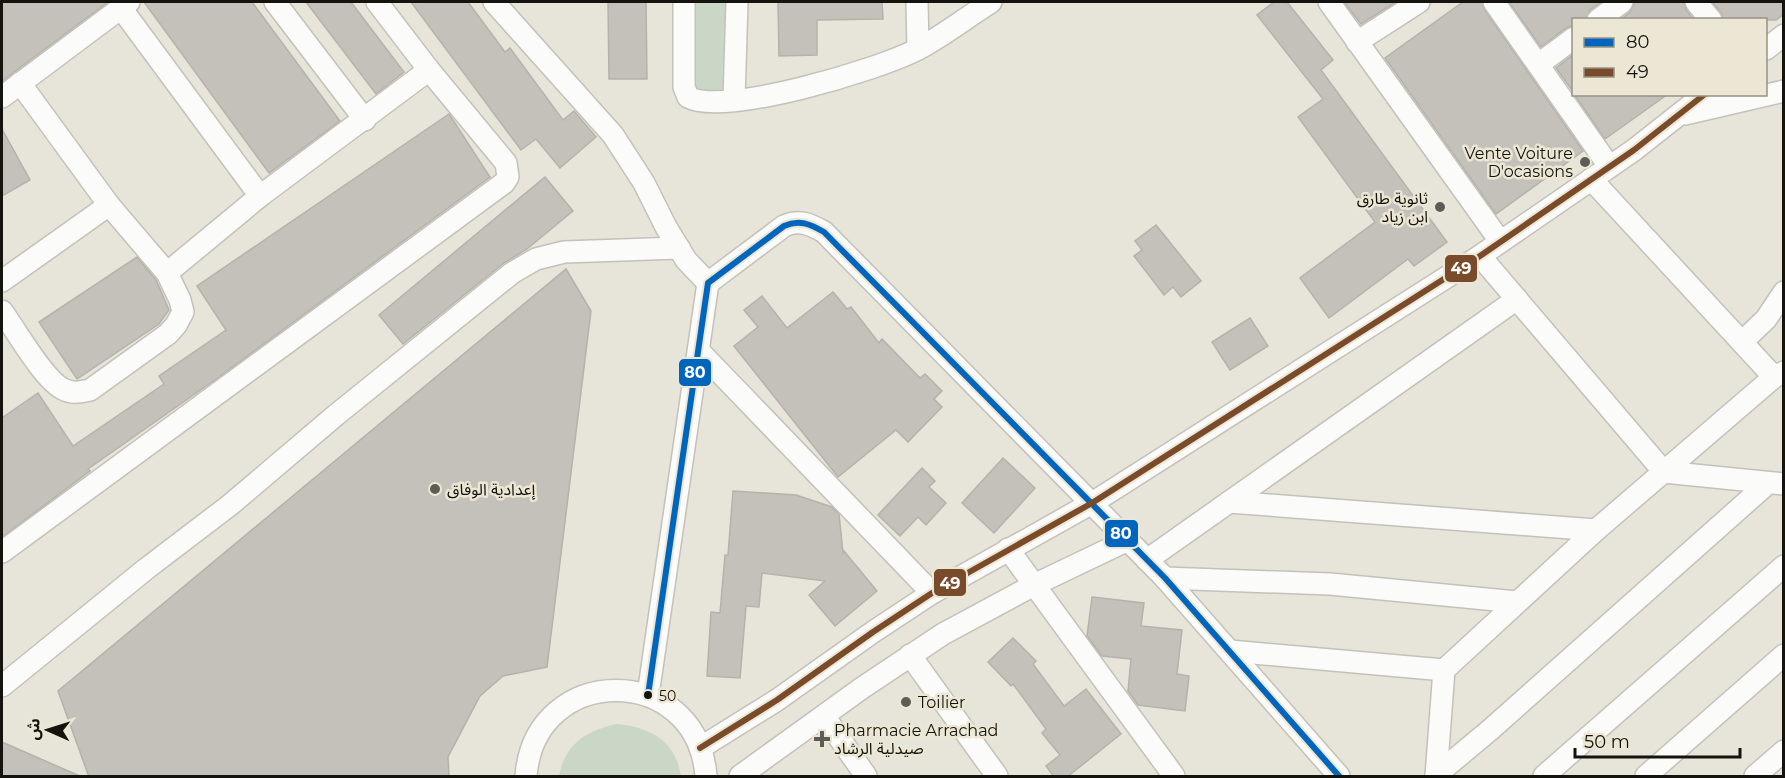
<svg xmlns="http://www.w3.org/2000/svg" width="1785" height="778" font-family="Montserrat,'Noto Sans Arabic',sans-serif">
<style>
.green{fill:#cad7c6}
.building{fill:#c4c1ba;stroke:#b5b2ab;stroke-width:1.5}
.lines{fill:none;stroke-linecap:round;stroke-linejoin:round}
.minor-casing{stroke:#c4c1ba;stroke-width:24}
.minor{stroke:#fbfbf9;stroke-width:21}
.bus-1-casing{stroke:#ece7d5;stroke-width:10}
.bus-2-casing{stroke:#ece7d5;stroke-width:10}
.bus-1{stroke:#0065bd;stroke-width:6}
.bus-2{stroke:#7a4b2a;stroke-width:6}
.poi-dot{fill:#5e5c55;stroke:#ece7d5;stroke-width:2}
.bus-dot{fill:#15130d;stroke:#ece7d5;stroke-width:2}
.labels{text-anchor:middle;stroke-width:5;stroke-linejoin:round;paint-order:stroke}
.bus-label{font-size:14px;fill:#15130d;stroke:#ece7d5;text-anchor:start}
.poi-label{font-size:16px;fill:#15130d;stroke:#ece7d5;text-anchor:start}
.line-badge{stroke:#ece7d5;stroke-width:2}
.badge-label{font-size:16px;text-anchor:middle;font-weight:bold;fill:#fff}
</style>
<rect width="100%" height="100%" fill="#e7e4da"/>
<g class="green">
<path d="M 692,2 L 734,2 L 729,94 L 691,94 Z"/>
<path d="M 616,724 C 650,727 675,740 681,776 L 559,776 C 565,744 586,731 616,724 Z"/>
</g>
<g class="building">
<path d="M 2,2 L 108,2 L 2,81 Z"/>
<path d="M 144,2 L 252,2 L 340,121 L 269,173 Z"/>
<path d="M 306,2 L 351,2 L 404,72 L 376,94 Z"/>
<path d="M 411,2 L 468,2 L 505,52 L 510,48 L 563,120 L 574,111 L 596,137 L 560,168 L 536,139 L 521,150 Z"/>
<path d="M 608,2 L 646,2 L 647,79 L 609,79 Z"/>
<path d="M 778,2 L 882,2 L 883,19 L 817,20 L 817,55 L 779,56 Z"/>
<path d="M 1274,2 L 1287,2 L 1333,60 L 1321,70 L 1447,242 L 1414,266 L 1408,259 L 1329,318 L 1300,278 L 1375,222 L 1298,117 L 1323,99 L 1257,15 Z"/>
<path d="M 1344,2 L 1396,2 L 1361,24 Z"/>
<path d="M 1463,2 L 1482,2 L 1484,9 L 1583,151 L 1496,214 L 1385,58 Z"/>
<path d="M 1509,2 L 1601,2 L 1590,10 L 1586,20 L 1574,20 L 1574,25 L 1566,28 L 1541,47 Z"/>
<path d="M 1635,2 L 1684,2 L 1686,10 L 1694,20 L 1620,20 L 1630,12 Z"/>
<path d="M 1712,2 L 1784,2 L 1784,14 L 1776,20 L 1723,20 L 1721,12 Z"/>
<path d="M 1574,54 L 1574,93 L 1556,68 Z"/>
<path d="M 1574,94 L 1668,94 L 1605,139 Z"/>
<path d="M 449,114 L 490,177 L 219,377 L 88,469 L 90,471 L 2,537 L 2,418 L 38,393 L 73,446 L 164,384 L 159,376 L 226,330 L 197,286 Z"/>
<path d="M 2,129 L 30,180 L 2,196 Z"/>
<path d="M 545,177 L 573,211 L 527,249 L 504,263 L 403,344 L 379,315 Z"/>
<path d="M 1156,225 L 1201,281 L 1181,297 L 1173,287 L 1164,295 L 1134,256 L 1142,250 L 1135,241 Z"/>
<path d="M 137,257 L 156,280 L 169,310 L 159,324 L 77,379 L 39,322 Z"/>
<path d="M 566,269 L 591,311 L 547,667 L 503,676 L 480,696 L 448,757 L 449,777 L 89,777 L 58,691 Z"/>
<path d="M 833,292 L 847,309 L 851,307 L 879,343 L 882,339 L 920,378 L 925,374 L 942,391 L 934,399 L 942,407 L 908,442 L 896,430 L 838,477 L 734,346 L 758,327 L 744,310 L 762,296 L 787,328 Z"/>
<path d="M 1250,318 L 1268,346 L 1230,370 L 1212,342 Z"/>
<path d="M 1003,458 L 1035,488 L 994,533 L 962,503 Z"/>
<path d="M 922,468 L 935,481 L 929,487 L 946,503 L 926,525 L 918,517 L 900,536 L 878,515 Z"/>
<path d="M 733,491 L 796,495 L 832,507 L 839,514 L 843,553 L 844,551 L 877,591 L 835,626 L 809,595 L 825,581 L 762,573 L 759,607 L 746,606 L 740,678 L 707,676 L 711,612 L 720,613 L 725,555 L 728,555 Z"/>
<path d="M 1092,597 L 1144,603 L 1141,626 L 1182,630 L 1177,674 L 1189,676 L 1185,711 L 1138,705 L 1128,691 L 1131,659 L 1102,656 L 1087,636 Z"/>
<path d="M 1013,638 L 1036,661 L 1033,664 L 1064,706 L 1086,689 L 1121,734 L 1067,777 L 1054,777 L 1046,766 L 1060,755 L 1042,733 L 1046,729 L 1013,684 L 1011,686 L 988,662 Z"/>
<path d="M 2,742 L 82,777 L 2,777 Z"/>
</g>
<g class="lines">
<g class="minor-casing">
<g id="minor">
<path d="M 275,2 L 365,120"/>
<path d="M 494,2 L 613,135 L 644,183 L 666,227 L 686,260 L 708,283"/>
<path d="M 684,2 L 684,87 L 688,97 C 723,117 881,69 918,49 C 943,36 967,17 991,2"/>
<path d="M 917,2 L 918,49"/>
<path d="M 1329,2 L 1500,241"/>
<path d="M 1494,2 L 1609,166"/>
<path d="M 1696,2 L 1711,20"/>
<path d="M 121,8 L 260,196"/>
<path d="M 1598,20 L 1622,2"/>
<path d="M 1357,42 L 1419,2"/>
<path d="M 1766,49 L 1784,35"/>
<path d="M 1539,64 L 1574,38"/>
<path d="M 2,97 L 129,2"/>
<path d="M 734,100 L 737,2"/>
<path d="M 1685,114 L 1784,91"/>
<path d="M 1591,179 L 1774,377"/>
<path d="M 1480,256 L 1664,472 L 1784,484"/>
<path d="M 167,273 L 260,196 L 429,70"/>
<path d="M 2,281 L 109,205"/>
<path d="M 2,311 C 15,329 44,380 63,389 C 72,394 81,392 90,390 L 168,334 L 176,325 L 183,312 L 180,300 L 167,273 L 109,205 L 20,83"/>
<path d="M 1742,342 L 1766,319 L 1784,292"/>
<path d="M 700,352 L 932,593"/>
<path d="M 1229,502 L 1596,530"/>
<path d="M 1008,549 L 1174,776"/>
<path d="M 2,552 L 504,183 L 508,177 L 506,163 L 429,70 L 377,2"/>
<path d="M 1147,560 L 1517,299"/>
<path d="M 1165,578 L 1330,584 L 1517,602"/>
<path d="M 1230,651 L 1444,670"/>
<path d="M 910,655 L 997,776"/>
<path d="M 2,686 L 146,569 L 230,505 L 336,415 L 512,273 L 536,259 L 564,252 L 679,248"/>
<path d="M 648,695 L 708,283 L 784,226 C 799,219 810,224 824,232 L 1165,578 L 1339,776"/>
<path d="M 824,716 L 866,776"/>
<path d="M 700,748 L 777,700 L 873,632 L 932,593 L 1092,503 L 1480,256 L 1634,150 L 1705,94"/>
<path d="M 1436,775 L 1490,730 L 1768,483"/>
<path d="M 526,776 C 535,662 697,662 706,776"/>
<path d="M 740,776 L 862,688 L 943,634 L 1034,585 L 1128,540"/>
<path d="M 1436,776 L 1444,670 L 1596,530 L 1774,377 L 1784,372"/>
<path d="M 1544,776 L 1784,566"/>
<path d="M 1646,776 L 1784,655"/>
<path d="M 1755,776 L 1784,751"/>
</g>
</g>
<use href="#minor" class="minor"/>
<g class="bus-1-casing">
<path id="bus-1" d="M 648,695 L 708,283 L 784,226 C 799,219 810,224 824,232 L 1165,578 L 1339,776"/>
</g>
<g class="bus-2-casing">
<path id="bus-2" d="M 700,748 L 777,700 L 873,632 L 932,593 L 1092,503 L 1480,256 L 1634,150 L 1705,94"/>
</g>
<use href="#bus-1" class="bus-1"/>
<use href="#bus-2" class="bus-2"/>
</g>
<g class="poi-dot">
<circle cx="1585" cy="162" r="6"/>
<circle cx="1440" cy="207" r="6"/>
<circle cx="435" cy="489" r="6"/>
<circle cx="906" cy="702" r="6"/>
<path d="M819 730h6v6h6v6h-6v6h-6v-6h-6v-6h6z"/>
</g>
<circle class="bus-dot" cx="648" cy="695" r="5"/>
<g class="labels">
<g class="bus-label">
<text x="659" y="701">50</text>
</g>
<g class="poi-label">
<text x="1573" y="159" text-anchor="end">Vente Voiture<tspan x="1573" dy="18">D'ocasions</tspan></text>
<text x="1428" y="204" text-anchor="end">ثانوية طارق<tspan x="1428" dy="18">ابن زياد</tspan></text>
<text x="447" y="495">إعدادية الوفاق</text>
<text x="918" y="708">Toilier</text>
<text x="834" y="736">Pharmacie Arrachad<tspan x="834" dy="18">صيدلية الرشاد</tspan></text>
</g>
</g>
<g class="line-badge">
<rect x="1444" y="254" width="34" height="29" rx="6" fill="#7a4b2a"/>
<rect x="678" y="358" width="34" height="29" rx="6" fill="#0065bd"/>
<rect x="1104" y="519" width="35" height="29" rx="6" fill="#0065bd"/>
<rect x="933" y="568" width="34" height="29" rx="6" fill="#7a4b2a"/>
</g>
<g class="badge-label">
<text x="1461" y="274">49</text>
<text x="695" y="378">80</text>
<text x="1121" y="539">80</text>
<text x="950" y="589">49</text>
</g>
<rect width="1785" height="778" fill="none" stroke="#15130d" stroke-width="6"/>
<rect x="1572" y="18" width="195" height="78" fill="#ece7d5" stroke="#969285" stroke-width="1.5"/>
<rect x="1584" y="38" width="30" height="9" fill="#0065bd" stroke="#969285" stroke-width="1.5"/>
<text x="1626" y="48" font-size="18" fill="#15130d">80</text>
<rect x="1584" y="68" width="30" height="9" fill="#7a4b2a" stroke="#969285" stroke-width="1.5"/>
<text x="1626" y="78" font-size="18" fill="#15130d">49</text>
<g transform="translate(48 730) rotate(273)" stroke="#ece7d5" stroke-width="4.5" paint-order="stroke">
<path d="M0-4.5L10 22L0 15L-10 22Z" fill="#15130d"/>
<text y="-9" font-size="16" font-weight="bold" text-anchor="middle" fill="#15130d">ش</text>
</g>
<path d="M1575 748v9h165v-9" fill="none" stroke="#15130d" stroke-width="3"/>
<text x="1584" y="748" font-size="18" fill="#15130d" stroke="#ece7d5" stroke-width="4.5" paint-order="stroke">50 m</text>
</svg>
